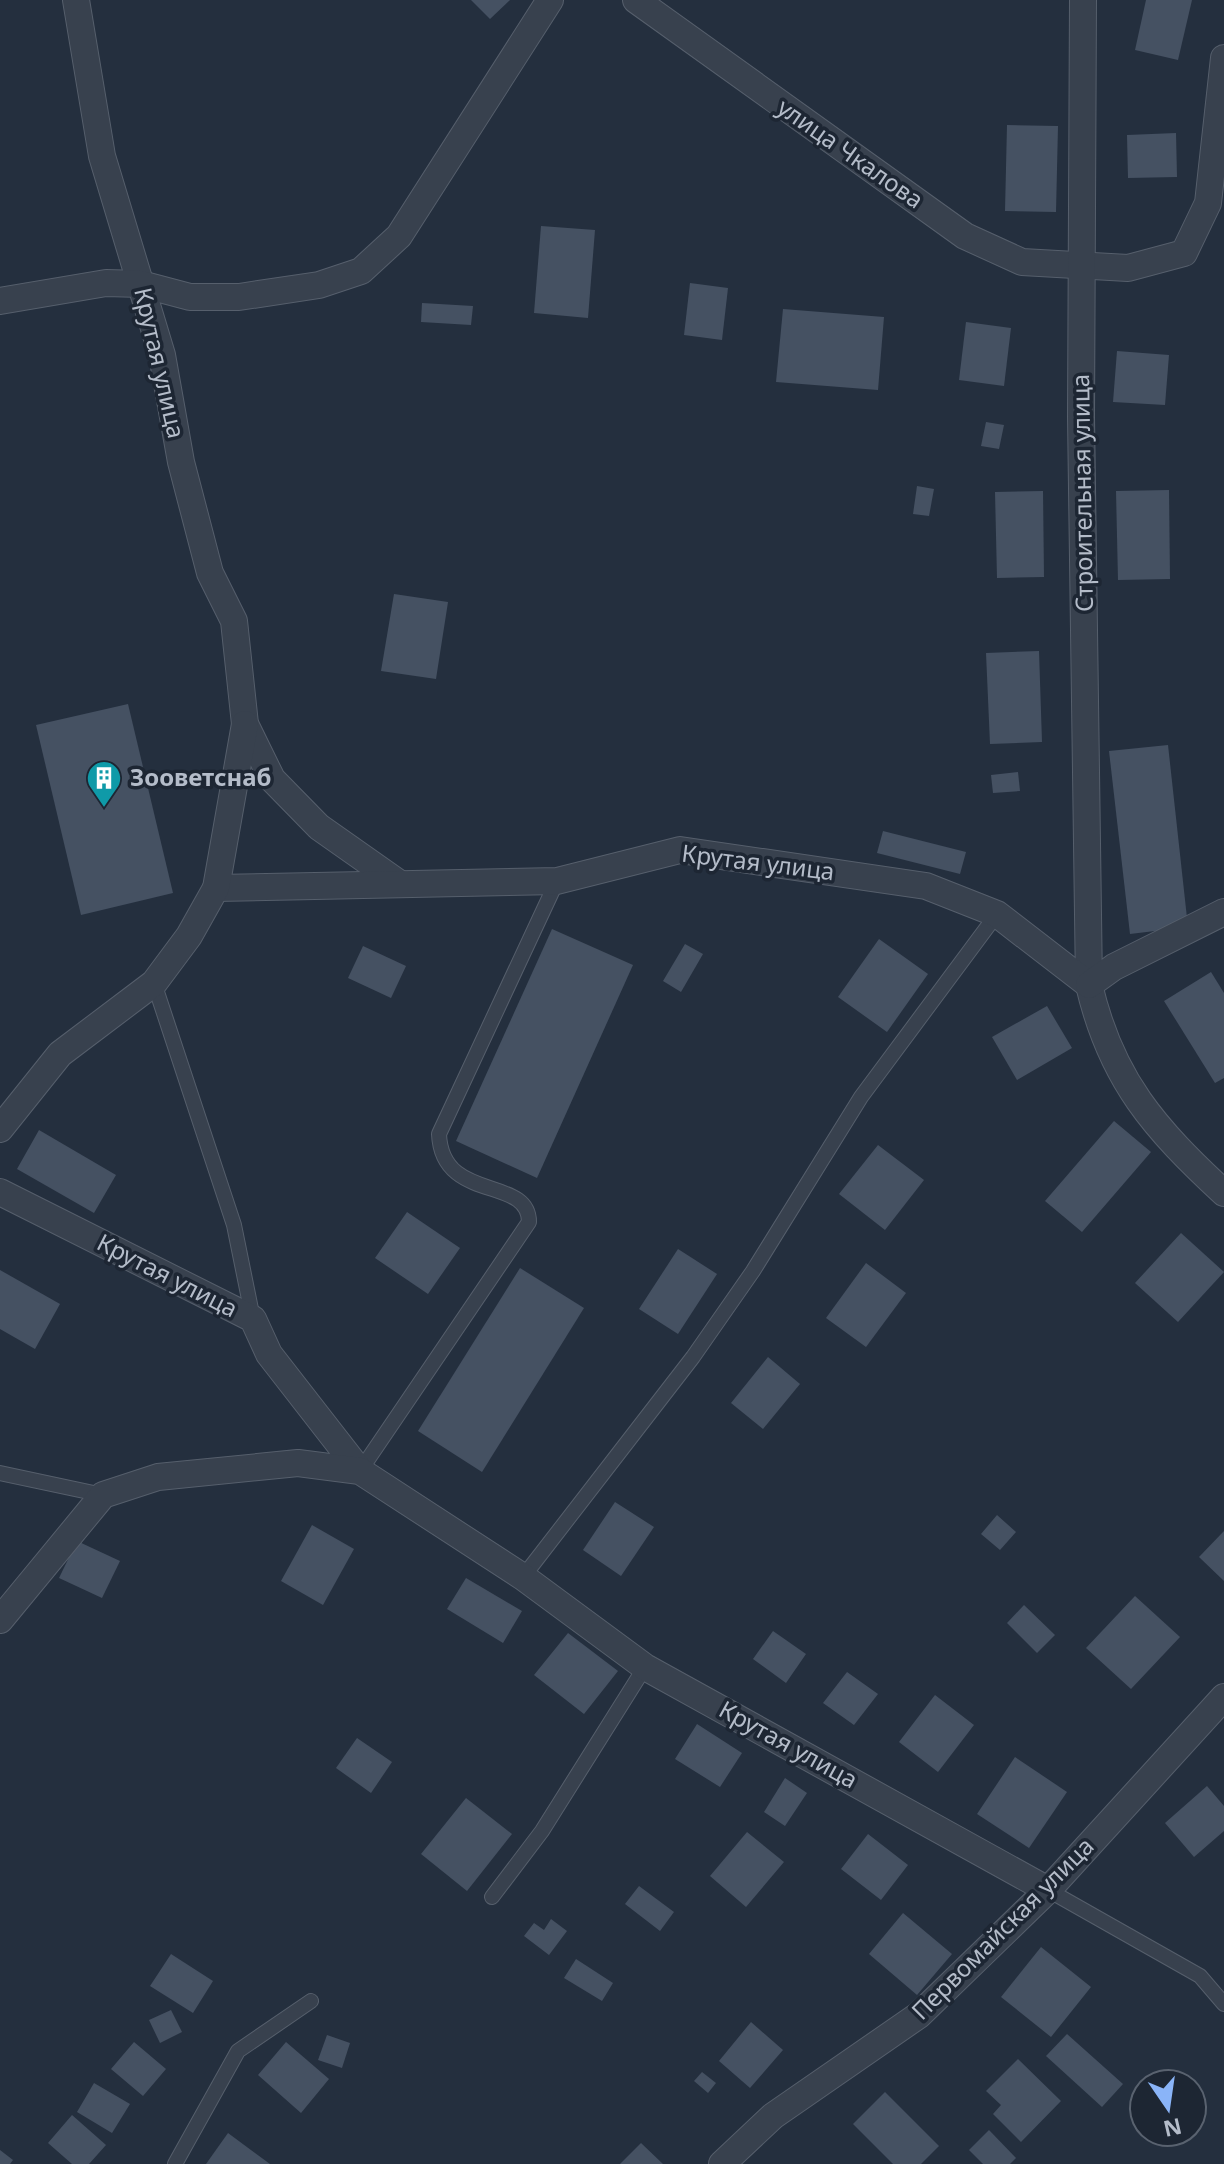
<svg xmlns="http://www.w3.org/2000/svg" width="1224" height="2164" font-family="'Noto Sans',sans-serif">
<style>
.building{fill:#455162}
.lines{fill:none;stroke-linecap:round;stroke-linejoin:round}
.service-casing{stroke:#565f6c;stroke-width:16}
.minor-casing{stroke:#565f6c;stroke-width:28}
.service{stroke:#38414e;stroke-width:14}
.minor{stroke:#38414e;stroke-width:26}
.labels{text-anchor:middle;stroke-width:7;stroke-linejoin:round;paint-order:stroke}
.street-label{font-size:24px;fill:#b4bcc9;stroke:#1d2633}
.poi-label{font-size:24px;font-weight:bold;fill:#b4bcc9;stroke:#1d2633;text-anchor:start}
</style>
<rect width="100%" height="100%" fill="#242f3e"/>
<g class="building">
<path d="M 471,0 L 510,0 L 490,19 Z"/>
<path d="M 1146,0 L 1192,0 L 1178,60 L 1135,50 Z"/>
<path d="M 1007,125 L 1058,126 L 1056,212 L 1005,211 Z"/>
<path d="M 1176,133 L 1177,177 L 1128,178 L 1127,135 Z"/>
<path d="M 541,226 L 595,230 L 588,318 L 534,313 Z"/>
<path d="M 690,283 L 728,288 L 722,340 L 684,335 Z"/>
<path d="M 422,303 L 473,306 L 471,325 L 421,322 Z"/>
<path d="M 783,309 L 884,317 L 878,390 L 776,382 Z"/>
<path d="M 966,322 L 1011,328 L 1004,386 L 959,380 Z"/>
<path d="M 1117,351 L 1169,355 L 1165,405 L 1113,402 Z"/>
<path d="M 986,422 L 1004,425 L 999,449 L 981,446 Z"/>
<path d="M 917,486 L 934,489 L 929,516 L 913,514 Z"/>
<path d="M 1169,490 L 1170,579 L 1118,580 L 1116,491 Z"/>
<path d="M 1043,491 L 1044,577 L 997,578 L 995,492 Z"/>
<path d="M 394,594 L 448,602 L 436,679 L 381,671 Z"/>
<path d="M 1039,651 L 1042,742 L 990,744 L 986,653 Z"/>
<path d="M 128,704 L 173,893 L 81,915 L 36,725 Z"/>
<path d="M 1168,745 L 1188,927 L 1130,934 L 1109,751 Z"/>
<path d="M 1018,772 L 1020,791 L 993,793 L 991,775 Z"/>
<path d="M 883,831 L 966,852 L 960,874 L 877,853 Z"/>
<path d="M 552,929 L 633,965 L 537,1178 L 456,1141 Z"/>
<path d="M 879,939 L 928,974 L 887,1032 L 838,997 Z"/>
<path d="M 685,944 L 703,954 L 681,992 L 663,981 Z"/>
<path d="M 363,946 L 406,966 L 391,998 L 348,978 Z"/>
<path d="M 1211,972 L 1224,993 L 1224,1078 L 1215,1083 L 1164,1001 Z"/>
<path d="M 1047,1006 L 1072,1048 L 1017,1080 L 992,1037 Z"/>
<path d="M 1114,1121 L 1151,1152 L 1082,1232 L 1045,1201 Z"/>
<path d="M 39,1130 L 116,1175 L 94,1213 L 17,1169 Z"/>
<path d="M 878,1145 L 924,1180 L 885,1230 L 839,1194 Z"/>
<path d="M 407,1212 L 460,1248 L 428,1294 L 375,1258 Z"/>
<path d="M 1181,1233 L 1224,1272 L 1178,1322 L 1135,1283 Z"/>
<path d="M 678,1249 L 717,1274 L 678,1334 L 639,1309 Z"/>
<path d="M 866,1263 L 906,1293 L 866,1347 L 826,1318 Z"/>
<path d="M 520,1268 L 584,1308 L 482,1472 L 418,1431 Z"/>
<path d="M 0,1270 L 60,1304 L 35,1349 L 0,1329 Z"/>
<path d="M 768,1357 L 800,1384 L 763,1429 L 731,1403 Z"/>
<path d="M 615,1502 L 654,1527 L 621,1576 L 583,1550 Z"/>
<path d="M 997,1515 L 1016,1532 L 1000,1550 L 981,1534 Z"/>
<path d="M 312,1525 L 354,1549 L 323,1605 L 281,1581 Z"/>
<path d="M 1224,1531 L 1224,1581 L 1199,1557 Z"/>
<path d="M 77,1541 L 120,1561 L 102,1598 L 59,1578 Z"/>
<path d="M 466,1578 L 522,1611 L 503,1643 L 447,1609 Z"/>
<path d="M 1135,1596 L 1180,1637 L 1131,1689 L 1086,1648 Z"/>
<path d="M 1024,1605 L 1055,1635 L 1037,1653 L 1007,1623 Z"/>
<path d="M 773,1631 L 806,1654 L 786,1683 L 753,1659 Z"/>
<path d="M 568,1633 L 618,1671 L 584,1714 L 534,1675 Z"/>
<path d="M 847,1672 L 878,1694 L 854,1725 L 823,1703 Z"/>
<path d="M 935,1695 L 974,1725 L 938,1772 L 899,1742 Z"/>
<path d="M 697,1724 L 742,1753 L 720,1787 L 675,1759 Z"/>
<path d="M 357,1738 L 392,1762 L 371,1793 L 336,1768 Z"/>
<path d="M 1015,1757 L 1067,1792 L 1029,1848 L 977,1814 Z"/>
<path d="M 785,1778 L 807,1793 L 785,1826 L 764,1812 Z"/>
<path d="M 1207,1786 L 1224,1806 L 1224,1831 L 1194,1857 L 1165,1823 Z"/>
<path d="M 466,1798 L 512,1834 L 467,1891 L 421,1854 Z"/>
<path d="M 747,1832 L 784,1862 L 746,1907 L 710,1876 Z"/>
<path d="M 868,1834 L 908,1865 L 881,1900 L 841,1869 Z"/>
<path d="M 639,1886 L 674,1912 L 660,1931 L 625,1904 Z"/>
<path d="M 903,1913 L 952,1954 L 917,1995 L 869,1954 Z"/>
<path d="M 551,1919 L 567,1931 L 549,1955 L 524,1936 L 534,1923 L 544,1930 Z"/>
<path d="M 1041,1947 L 1091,1987 L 1051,2037 L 1001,1997 Z"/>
<path d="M 171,1954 L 213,1981 L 193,2013 L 150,1986 Z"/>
<path d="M 576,1959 L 613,1983 L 602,2001 L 564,1978 Z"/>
<path d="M 171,2010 L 182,2032 L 160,2043 L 149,2020 Z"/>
<path d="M 751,2022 L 783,2050 L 750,2088 L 719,2061 Z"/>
<path d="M 1067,2034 L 1123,2084 L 1102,2107 L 1046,2056 Z"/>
<path d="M 327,2035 L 350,2043 L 342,2068 L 318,2060 Z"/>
<path d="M 134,2042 L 166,2069 L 143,2096 L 111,2069 Z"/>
<path d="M 286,2042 L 329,2079 L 301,2113 L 258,2075 Z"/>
<path d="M 1018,2059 L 1061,2101 L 1021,2142 L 993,2114 L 1001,2105 L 986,2091 Z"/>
<path d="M 702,2072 L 716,2083 L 708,2093 L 694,2081 Z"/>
<path d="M 94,2083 L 130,2104 L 112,2133 L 77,2112 Z"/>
<path d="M 885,2092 L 939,2146 L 921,2164 L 893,2164 L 853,2124 Z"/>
<path d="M 72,2115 L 106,2145 L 89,2164 L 72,2164 L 48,2143 Z"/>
<path d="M 989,2130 L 1016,2158 L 1010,2164 L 983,2164 L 969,2150 Z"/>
<path d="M 228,2133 L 270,2164 L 206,2164 Z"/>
<path d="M 641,2143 L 663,2164 L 620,2164 Z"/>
<path d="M 0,2150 L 13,2160 L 10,2164 L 0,2164 Z"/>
</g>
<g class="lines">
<g class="service-casing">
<g id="service">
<path d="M 154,983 L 234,1225 L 253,1319"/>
<path d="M 360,1471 L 529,1222 C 529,1175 442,1204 439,1134 L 557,881"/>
<path d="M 0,1473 L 103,1495"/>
<path d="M 523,1577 L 693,1357 L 753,1271 L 861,1097 L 997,914"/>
<path d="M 1048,1890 L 1200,1976 L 1224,2004"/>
<path d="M 492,1897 L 542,1831 L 645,1667"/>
<path d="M 175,2164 L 238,2051 L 311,2001"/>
</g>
</g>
<g class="minor-casing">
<g id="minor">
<path d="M 76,0 L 102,156 L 162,355 L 181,462 L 210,573 L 234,621 L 245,724 L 272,779 L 319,827 L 400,884"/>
<path d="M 636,0 L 965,236 L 1022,262 L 1128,268 L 1184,253 L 1208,203 L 1224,58"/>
<path d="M 1083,0 L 1081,417 L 1089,985 C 1111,1080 1155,1129 1224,1193"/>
<path d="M 0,301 L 106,283 L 141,284 L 190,297 L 239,297 L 319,285 L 361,271 L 399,236 L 550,0"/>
<path d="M 216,888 L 557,881 L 680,850 L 926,886 L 997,914 L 1089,985"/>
<path d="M 1089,985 L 1114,967 L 1224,912"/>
<path d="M 0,1129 L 60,1054 L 154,983 L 189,936 L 216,888 L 245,724"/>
<path d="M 0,1192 L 253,1319 L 269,1354 L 360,1471"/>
<path d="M 0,1620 L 103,1495 L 158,1477 L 298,1463 L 360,1471 L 523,1577 L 645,1667 L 1048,1890"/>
<path d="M 722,2164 L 773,2116 L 919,2015 L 1048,1890 L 1224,1697"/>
</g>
</g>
<use href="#service" class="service"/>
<use href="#minor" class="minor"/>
</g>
<defs>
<g id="building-pin" transform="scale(1.8)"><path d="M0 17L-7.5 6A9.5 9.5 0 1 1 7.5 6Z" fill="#0f9aa8" stroke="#1d2633"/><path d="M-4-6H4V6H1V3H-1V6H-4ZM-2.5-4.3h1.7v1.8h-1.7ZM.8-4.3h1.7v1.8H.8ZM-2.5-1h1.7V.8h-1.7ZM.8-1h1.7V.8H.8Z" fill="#fff"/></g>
</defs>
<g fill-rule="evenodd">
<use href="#building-pin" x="104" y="778"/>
</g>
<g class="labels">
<g class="street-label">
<text transform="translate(850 154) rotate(35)" y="8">улица Чкалова</text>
<text transform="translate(159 363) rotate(77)" y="8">Крутая улица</text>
<text transform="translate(1083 493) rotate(-91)" y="8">Строительная улица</text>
<text transform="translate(758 863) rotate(7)" y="8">Крутая улица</text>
<text transform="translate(167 1276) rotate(27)" y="8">Крутая улица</text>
<text transform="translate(788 1745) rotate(29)" y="8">Крутая улица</text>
<text transform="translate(1003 1929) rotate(-45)" y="8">Первомайская улица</text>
</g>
<g class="poi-label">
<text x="130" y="786">Зооветснаб</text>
</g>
</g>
<g transform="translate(1168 2108) rotate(167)"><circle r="38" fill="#1d2633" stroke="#59626f" stroke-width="2"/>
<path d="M0-6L14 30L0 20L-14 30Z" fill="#8ab4f8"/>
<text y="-12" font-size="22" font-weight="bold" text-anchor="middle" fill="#b4bcc9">N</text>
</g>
</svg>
